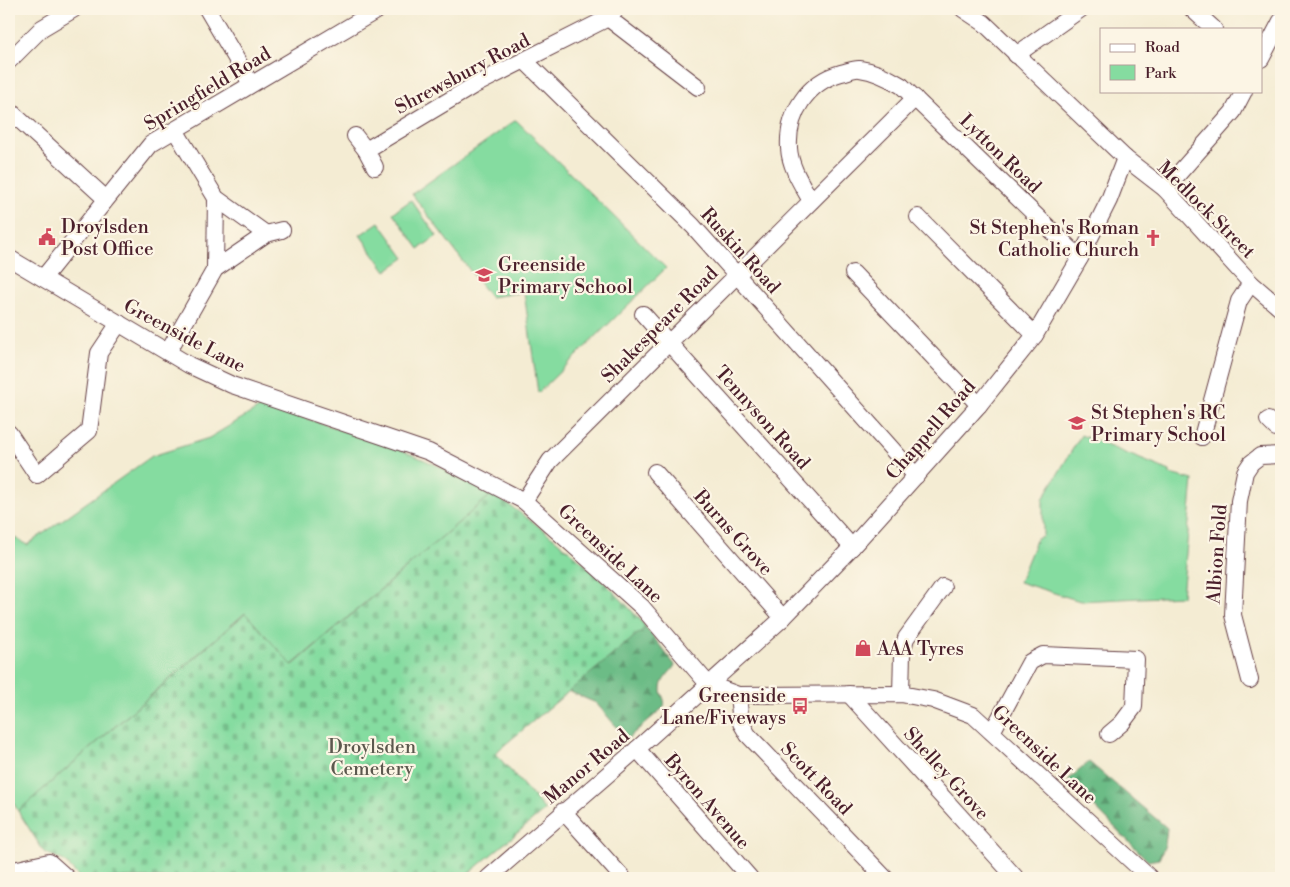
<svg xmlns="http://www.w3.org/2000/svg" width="1290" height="887" font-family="'Libre Bodoni',serif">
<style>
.forest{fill:url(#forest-firs);stroke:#5b6e58}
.cemetery{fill:url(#cemetery-stones);stroke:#687e66}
.park{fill:#85dca0;stroke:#687e66}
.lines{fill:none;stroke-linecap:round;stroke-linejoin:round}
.minor-casing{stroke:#643e44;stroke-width:18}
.minor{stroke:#fff;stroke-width:16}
.labels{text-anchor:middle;stroke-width:4.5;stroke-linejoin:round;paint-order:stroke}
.street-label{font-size:19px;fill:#4a1f2b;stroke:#fcf5e5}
.poi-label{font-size:19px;fill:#4a1f2b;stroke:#fcf5e5;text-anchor:start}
.park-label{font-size:19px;fill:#5c584e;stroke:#fcf5e5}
</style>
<defs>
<pattern id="forest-firs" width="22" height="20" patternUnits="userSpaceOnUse" patternTransform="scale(1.25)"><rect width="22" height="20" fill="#6cbc86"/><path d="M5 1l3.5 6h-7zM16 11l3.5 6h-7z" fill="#5b986e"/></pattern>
<pattern id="cemetery-stones" width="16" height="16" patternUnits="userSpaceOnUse" patternTransform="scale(1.25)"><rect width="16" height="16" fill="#85dca0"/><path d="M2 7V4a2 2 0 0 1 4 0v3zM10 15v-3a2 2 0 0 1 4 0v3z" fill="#74bc8a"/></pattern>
</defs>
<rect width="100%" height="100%" fill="#fcf5e5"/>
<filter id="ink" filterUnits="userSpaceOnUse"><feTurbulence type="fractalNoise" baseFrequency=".02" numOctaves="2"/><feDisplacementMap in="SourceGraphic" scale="10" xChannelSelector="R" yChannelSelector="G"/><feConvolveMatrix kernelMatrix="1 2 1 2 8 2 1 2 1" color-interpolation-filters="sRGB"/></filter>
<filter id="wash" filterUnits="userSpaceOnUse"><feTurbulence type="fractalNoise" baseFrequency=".0096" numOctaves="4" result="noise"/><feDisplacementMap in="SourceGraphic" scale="20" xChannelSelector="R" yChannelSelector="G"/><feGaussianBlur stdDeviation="1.12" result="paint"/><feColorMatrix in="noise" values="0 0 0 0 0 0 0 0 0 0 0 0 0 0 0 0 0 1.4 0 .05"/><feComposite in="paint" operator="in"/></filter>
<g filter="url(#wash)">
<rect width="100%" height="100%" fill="#f4ecd3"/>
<g class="forest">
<path d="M 638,617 L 675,665 C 671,673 660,679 661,691 C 662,697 666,700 664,707 L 627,739 L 596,703 L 568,691 Z"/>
<path d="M 1089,762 L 1167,828 L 1165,845 L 1159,859 L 1148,861 L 1068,780 Z"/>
</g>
<path class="cemetery" d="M 492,494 C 550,531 602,575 646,627 L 495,753 L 545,810 L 463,878 L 80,878 L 64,861 L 44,852 L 18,811 L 246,613 L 293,665 Z"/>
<g class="park">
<path d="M 516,120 L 666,268 L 538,393 L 524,292 L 490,297 L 412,194 Z"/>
<path d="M 411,200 L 437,236 L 419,249 L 393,213 Z"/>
<path d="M 379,222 L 405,258 L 386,271 L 360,235 Z"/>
<path d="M 264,405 L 387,444 L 441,467 L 492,494 L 292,665 L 245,613 L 18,811 L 9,795 L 9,551 L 15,538 L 27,545 L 152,456 L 209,438 Z"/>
<path d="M 1081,435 L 1170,471 L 1170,474 L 1193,480 L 1182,596 L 1080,601 L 1019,582 L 1037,538 L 1043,536 L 1043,499 Z"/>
</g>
</g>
<g filter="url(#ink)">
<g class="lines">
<g class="minor-casing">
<g id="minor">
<path d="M 207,9 L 251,84"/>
<path d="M 963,9 L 984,23 L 1125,158 L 1165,189 L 1251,283 L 1281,309"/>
<path d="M 1192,9 L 1214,29"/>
<path d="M 608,18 L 698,87"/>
<path d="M 1016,55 L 1081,9"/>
<path d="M 1261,59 L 1281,21"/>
<path d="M 9,61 L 42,28 L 74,9"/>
<path d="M 525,61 L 693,226 L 916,476"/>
<path d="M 9,110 L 106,199"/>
<path d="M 175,130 L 216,198 L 266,234"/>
<path d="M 355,136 L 366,150 L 473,86 L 608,18 L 616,9"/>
<path d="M 366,150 L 375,167"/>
<path d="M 1165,189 L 1233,112 L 1244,91"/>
<path d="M 811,201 C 802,185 790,167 789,148 C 787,113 808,82 841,73 C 847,72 854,68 860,69 C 875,71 889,78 902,86 L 1080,258"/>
<path d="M 918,217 L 1035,335"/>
<path d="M 9,258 L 189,365 L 232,385 L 429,452 L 524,501 L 642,607 L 708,684 L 738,695 L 901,694 L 933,700 L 973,715 L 1150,878"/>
<path d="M 215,269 L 216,198"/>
<path d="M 853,273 L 979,405"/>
<path d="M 43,278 L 151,144 L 379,9"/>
<path d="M 643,314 L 852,547"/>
<path d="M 168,352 L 215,269 L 266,234 L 282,230"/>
<path d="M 1268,420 L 1276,428 L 1281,428"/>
<path d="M 9,433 L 37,475 L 89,431 L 99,353 L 119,323"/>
<path d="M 1202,437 L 1239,301 L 1251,283"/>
<path d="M 655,472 L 783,618"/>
<path d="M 524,501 L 550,461 L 915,98"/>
<path d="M 1250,680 L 1233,615 L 1239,501 L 1245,472 L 1251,463 L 1260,456 L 1281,455"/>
<path d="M 849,694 L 1016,878"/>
<path d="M 901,694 L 902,653 L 906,638 L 943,587"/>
<path d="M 738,695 L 741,723 L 748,735 L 885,878"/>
<path d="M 992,732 L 1030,662 L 1043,655 L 1136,659 L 1134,707 L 1122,723 L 1109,734"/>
<path d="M 637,749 L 750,878"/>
<path d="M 563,811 L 623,878"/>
<path d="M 9,871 L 49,862 L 67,878"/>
<path d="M 488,878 L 637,749 L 783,618 L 852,547 L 979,405 L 1035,335 L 1080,258 L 1109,200 L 1125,158"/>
</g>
</g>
<use href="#minor" class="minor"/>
</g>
</g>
<defs>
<g id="civic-bare" transform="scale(1.35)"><path d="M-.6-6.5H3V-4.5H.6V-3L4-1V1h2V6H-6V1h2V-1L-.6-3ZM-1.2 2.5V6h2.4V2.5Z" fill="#d1495b" stroke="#fcf5e5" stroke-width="2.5" paint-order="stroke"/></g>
<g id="church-bare" transform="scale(1.35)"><path d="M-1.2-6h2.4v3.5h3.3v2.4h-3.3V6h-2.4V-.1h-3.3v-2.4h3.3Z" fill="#d1495b" stroke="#fcf5e5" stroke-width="2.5" paint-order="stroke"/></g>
<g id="school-bare" transform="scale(1.35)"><path d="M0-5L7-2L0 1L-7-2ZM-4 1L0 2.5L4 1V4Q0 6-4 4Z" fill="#d1495b" stroke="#fcf5e5" stroke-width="2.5" paint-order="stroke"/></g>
<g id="shop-bare" transform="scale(1.35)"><path d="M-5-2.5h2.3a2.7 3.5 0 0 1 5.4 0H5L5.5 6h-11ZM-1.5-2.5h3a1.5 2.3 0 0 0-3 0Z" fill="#d1495b" stroke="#fcf5e5" stroke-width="2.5" paint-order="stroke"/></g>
<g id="bus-bare" transform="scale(1.35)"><path d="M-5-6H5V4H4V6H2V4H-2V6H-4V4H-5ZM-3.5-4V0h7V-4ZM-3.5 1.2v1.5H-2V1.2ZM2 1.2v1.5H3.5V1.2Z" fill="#d1495b" stroke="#fcf5e5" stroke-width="2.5" paint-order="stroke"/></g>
</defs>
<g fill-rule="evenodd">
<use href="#civic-bare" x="47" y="237"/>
<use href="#church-bare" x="1153" y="238"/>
<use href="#school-bare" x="484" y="275"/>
<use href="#school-bare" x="1077" y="423"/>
<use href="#shop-bare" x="863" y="648"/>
<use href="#bus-bare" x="800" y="706"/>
</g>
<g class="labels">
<g class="street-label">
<text transform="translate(462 73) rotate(-28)" y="7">Shrewsbury Road</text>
<text transform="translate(207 88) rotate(-31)" y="7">Springfield Road</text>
<text transform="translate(1001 153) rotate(44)" y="7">Lytton Road</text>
<text transform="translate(1207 209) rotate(45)" y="7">Medlock Street</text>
<text transform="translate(741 250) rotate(48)" y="7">Ruskin Road</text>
<text transform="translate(659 324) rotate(-45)" y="7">Shakespeare Road</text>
<text transform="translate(185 335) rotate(28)" y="7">Greenside Lane</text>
<text transform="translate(763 417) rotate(48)" y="7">Tennyson Road</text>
<text transform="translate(930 429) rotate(-49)" y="7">Chappell Road</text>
<text transform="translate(734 532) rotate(48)" y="7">Burns Grove</text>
<text transform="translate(611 553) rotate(43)" y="7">Greenside Lane</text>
<text transform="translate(1216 554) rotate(-86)" y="7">Albion Fold</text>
<text transform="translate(1045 754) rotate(43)" y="7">Greenside Lane</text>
<text transform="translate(586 766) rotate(-40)" y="7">Manor Road</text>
<text transform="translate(947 773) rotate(48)" y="7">Shelley Grove</text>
<text transform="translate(817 778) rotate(46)" y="7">Scott Road</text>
<text transform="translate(708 801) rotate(49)" y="7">Byron Avenue</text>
</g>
<g class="poi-label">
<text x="61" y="233">Droylsden<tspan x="61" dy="22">Post Office</tspan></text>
<text x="1139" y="234" text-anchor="end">St Stephen's Roman<tspan x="1139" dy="22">Catholic Church</tspan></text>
<text x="498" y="271">Greenside<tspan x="498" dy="22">Primary School</tspan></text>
<text x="1091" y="419">St Stephen's RC<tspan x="1091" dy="22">Primary School</tspan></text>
<text x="877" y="655">AAA Tyres</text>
<text x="786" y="702" text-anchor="end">Greenside<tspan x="786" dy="22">Lane/Fiveways</tspan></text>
</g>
<g class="park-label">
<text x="372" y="753">Droylsden<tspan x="372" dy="22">Cemetery</tspan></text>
</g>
</g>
<rect width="1290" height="887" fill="none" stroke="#fcf5e5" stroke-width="30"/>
<rect x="1100" y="28" width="162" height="65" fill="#fcf5e5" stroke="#b59f9b"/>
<rect x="1110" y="44" width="25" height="8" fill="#ffffff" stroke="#b59f9b"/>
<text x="1145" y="52" font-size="15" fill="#4a1f2b">Road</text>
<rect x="1110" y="65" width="25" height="15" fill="#85dca0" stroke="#b59f9b"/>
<text x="1145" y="78" font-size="15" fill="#4a1f2b">Park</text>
</svg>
